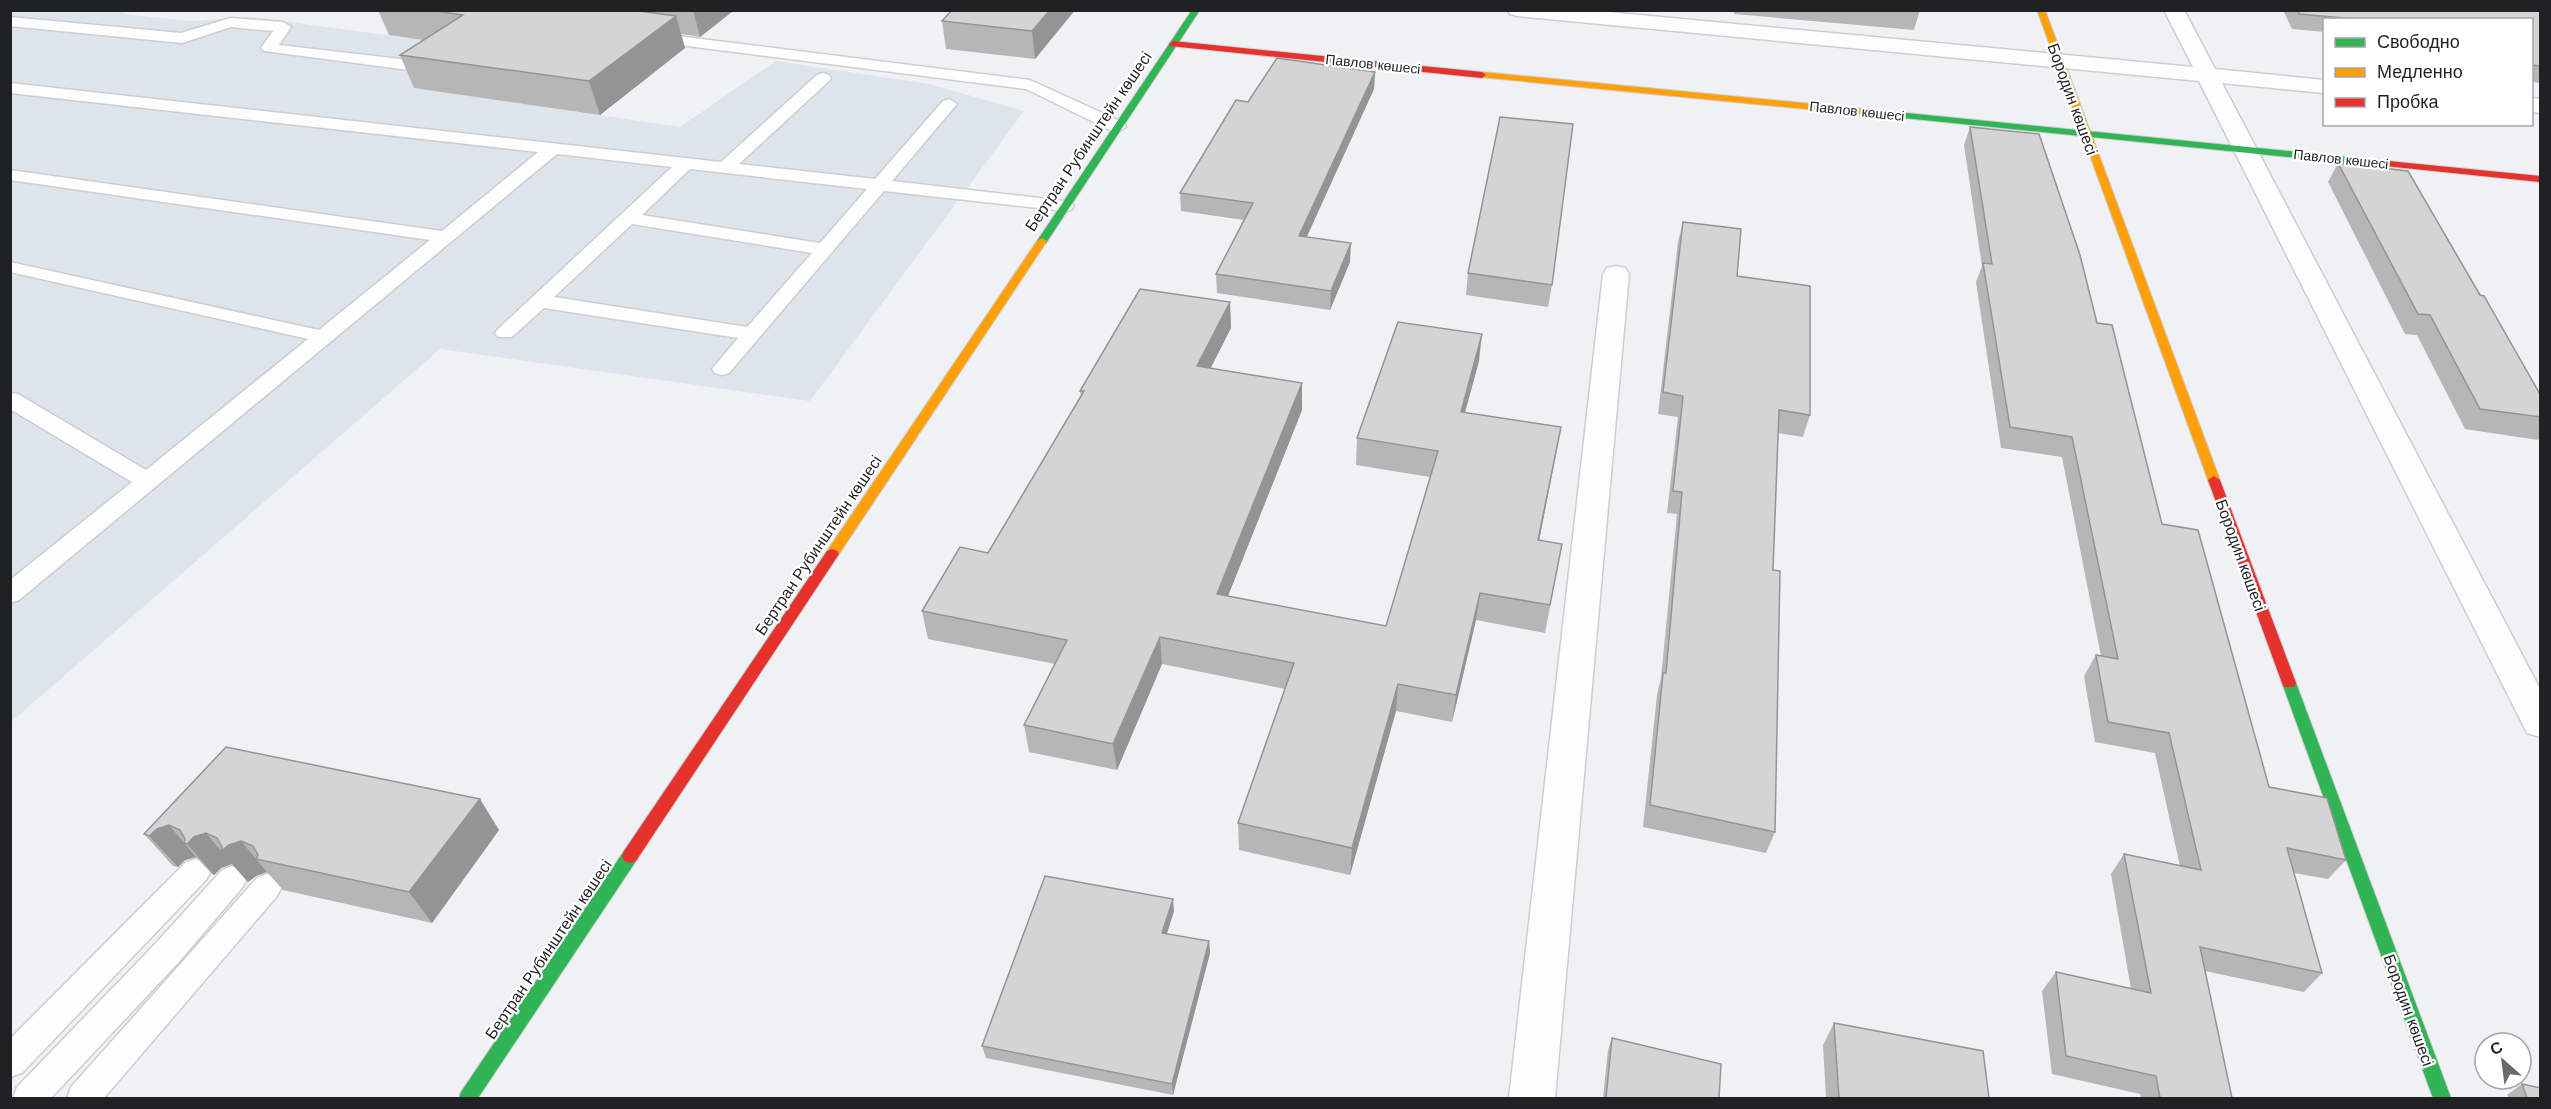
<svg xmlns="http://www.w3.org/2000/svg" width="2551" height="1109" font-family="Arial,sans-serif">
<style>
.built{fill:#dde4eb}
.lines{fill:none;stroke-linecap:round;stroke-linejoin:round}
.lane-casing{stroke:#cdced0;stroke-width:3}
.street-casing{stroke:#cdced0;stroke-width:3}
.fast-casing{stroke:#cdced0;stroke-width:2}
.slow-casing{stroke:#cdced0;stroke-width:2}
.jam-casing{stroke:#cdced0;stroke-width:2}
.lane{fill:#fdfdfd;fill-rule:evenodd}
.street{fill:#fdfdfd;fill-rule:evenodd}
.fast{fill:#30b455;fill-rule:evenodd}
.slow{fill:#ff9f0a;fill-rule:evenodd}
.jam{fill:#e5322d;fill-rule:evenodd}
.wall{fill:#b7b6b7}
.shaded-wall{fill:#959495}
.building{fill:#d5d4d5;stroke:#959495;stroke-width:1.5}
.labels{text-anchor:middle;stroke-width:4.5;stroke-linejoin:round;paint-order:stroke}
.far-street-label{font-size:14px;fill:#1f2123;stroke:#fff}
.street-label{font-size:16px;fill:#1f2123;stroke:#fff}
</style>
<rect width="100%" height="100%" fill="#eff1f4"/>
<path class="built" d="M 11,11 L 128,11 L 123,14 L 190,21 L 252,17 L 475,47 L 415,88 L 680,127 L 776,61 L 929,84 L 1024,111 L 810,401 L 440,349 L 11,722 Z"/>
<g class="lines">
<g class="lane-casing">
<g id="lane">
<path d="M 10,17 L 181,33 L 230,18 L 283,22 L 291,27 L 279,45 L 409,60 L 417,65 L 409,70 L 264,51 L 261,48 L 273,31 L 231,27 L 182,43 L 10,26 Z"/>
<path d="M 653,33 L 1030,80 L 1124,123 L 1126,127 L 1118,132 L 1112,131 L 1026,89 L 648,41 L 645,38 Z"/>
<path d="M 823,73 L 829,75 L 831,78 L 829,81 L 739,164 L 875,179 L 943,101 L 949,99 L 957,104 L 892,181 L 1065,201 L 1071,202 L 1074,206 L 1071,210 L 1065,211 L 884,191 L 729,373 L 722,375 L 715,373 L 712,369 L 738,338 L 544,308 L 512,337 L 498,337 L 495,333 L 498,329 L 672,167 L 557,154 L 19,600 L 10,603 L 10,580 L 132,482 L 10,409 L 10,393 L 18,394 L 146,470 L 308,339 L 10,272 L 10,262 L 319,330 L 430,240 L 10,180 L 10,170 L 442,231 L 538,152 L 10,93 L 10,83 L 721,162 L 817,75 ZM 690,169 L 867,189 L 820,243 L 642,215 ZM 632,224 L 812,253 L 747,327 L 554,297 Z"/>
<path d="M 196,859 L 206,862 L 211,871 L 206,880 L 22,1073 L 10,1077 L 10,1039 L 186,862 Z"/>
<path d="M 232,866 L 242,870 L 247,879 L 242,888 L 178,963 L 51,1098 L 13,1098 L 17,1087 L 156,943 L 222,870 Z"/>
<path d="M 267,874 L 277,878 L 282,887 L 277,896 L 104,1098 L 67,1098 L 71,1087 L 257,878 Z"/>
</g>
</g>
<g class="street-casing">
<g id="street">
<path d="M 1507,10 L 1587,10 L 2193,67 L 2164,10 L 2184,10 L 2215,69 L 2324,80 L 2324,93 L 2222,83 L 2540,689 L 2540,737 L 2527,733 L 2522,723 L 2199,81 L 1517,16 L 1510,14 Z"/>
<path d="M 2532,98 L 2540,99 L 2540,113 L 2532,112 Z"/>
<path d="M 1616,266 L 1625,268 L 1629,274 L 1555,1098 L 1509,1098 L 1603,274 L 1607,268 Z"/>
</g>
</g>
<g class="fast-casing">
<g id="fast">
<path d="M 1192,10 L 1200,10 L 1046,243 L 1038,243 L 1037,241 Z"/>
<path d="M 1887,111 L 2388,161 L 2393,164 L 2388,167 L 1884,116 L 1884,112 Z"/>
<path d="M 2289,677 L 2294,679 L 2296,683 L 2451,1098 L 2433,1098 L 2282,683 L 2284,679 Z"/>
<path d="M 630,849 L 636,851 L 638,856 L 636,861 L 478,1098 L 459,1098 L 461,1092 L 624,851 Z"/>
</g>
</g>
<g class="slow-casing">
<g id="slow">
<path d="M 2037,10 L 2045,10 L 2220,480 L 2219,483 L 2209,483 L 2208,480 Z"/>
<path d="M 1482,72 L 1887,111 L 1892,114 L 1887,117 L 1479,77 L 1478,75 Z"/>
<path d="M 1042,238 L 1047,241 L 837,557 L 827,557 L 825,554 L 827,551 L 1037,241 Z"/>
</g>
</g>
<g class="jam-casing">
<g id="jam">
<path d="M 1173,41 L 1482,72 L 1486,75 L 1482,78 L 1170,46 L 1169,44 Z"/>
<path d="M 2388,161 L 2540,176 L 2540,182 L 2385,166 L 2383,164 Z"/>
<path d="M 2214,476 L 2220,480 L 2296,683 L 2294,687 L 2284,687 L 2282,683 L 2208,480 Z"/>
<path d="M 832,549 L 837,551 L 839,554 L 837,557 L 636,861 L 630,863 L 624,861 L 622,856 L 624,851 L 827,551 Z"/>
</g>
</g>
<use href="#lane" class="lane"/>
<use href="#street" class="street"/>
<use href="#fast" class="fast"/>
<use href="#slow" class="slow"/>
<use href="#jam" class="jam"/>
</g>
<g class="wall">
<path d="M 378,10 L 733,10 L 733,11 L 700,37 L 681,34 L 685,48 L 600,115 L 414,88 L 400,55 L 423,40 L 389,35 Z"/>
<path d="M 952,10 L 1075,10 L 1035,59 L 946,49 L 942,21 Z"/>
<path d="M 1734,10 L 1920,10 L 1914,30 L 1734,14 Z"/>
<path d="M 2283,10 L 2541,10 L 2541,83 L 2532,82 L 2532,20 L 2325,20 L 2325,32 L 2292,29 Z"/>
<path d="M 1375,72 L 1374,89 L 1306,237 L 1350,262 L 1330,310 L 1217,293 L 1216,274 L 1244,220 L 1181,211 L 1180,193 L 1248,102 Z"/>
<path d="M 1970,127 L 2097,323 L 2162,524 L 2269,787 L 2346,860 L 2328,879 L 2294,873 L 2322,973 L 2304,992 L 2205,971 L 2232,1098 L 2141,1098 L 2140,1094 L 2052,1074 L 2042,991 L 2056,972 L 2131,989 L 2111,874 L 2124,854 L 2180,866 L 2155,753 L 2095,742 L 2084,676 L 2096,655 L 2101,656 L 2062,457 L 2001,448 L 1976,282 L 1982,266 L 1964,145 Z"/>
<path d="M 2338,163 L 2480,295 L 2541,396 L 2541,436 L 2538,440 L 2465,429 L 2417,335 L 2405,334 L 2328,182 Z"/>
<path d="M 1683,222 L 1737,276 L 1810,415 L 1803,437 L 1778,433 L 1773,570 L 1775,832 L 1766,853 L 1643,827 L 1657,695 L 1661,678 L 1677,514 L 1667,513 L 1678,417 L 1658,414 L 1678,242 Z"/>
<path d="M 1468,273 L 1552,285 L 1548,307 L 1466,295 Z"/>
<path d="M 1230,302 L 1231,328 L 1210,369 L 1302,410 L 1228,596 L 1386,626 L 1430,477 L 1356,465 L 1357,438 L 1479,361 L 1465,412 L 1561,427 L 1539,540 L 1562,544 L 1545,633 L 1476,620 L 1452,722 L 1396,711 L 1350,875 L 1239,850 L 1238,823 L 1285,689 L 1162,664 L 1117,770 L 1029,752 L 1024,725 L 1055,664 L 928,639 L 922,611 L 988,553 L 1081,396 L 1080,391 Z"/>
<path d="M 226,747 L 499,830 L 432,923 L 283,890 L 267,872 L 256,876 L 248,882 L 232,864 L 221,868 L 214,875 L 212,874 L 196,857 L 185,860 L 178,867 L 173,866 L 144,834 Z"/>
<path d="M 1174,911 L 1167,934 L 1209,941 L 1210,953 L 1173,1095 L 986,1058 L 982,1046 Z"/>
<path d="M 1834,1023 L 1989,1098 L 1826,1098 L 1823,1045 Z"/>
<path d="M 1612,1038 L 1719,1098 L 1603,1098 L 1608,1050 Z"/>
<path d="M 2522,1084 L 2541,1098 L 2509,1098 L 2507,1095 Z"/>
</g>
<g class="shaded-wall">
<path d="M 693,10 L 733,10 L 733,11 L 700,37 Z"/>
<path d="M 1050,10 L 1075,10 L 1035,59 L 1032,31 Z"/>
<path d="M 676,16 L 685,48 L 600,115 L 589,81 Z"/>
<path d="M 1375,72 L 1374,89 L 1299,254 L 1299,236 Z"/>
<path d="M 1351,243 L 1350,262 L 1330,310 L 1331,291 Z"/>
<path d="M 1230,302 L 1231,328 L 1198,393 L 1197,366 Z"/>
<path d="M 1482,334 L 1479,361 L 1458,438 L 1461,412 Z"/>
<path d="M 1302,383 L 1302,410 L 1218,621 L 1217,594 Z"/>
<path d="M 1561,427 L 1556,454 L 1534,567 L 1538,540 Z"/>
<path d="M 1480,593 L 1476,620 L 1452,722 L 1456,695 Z"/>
<path d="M 1160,637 L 1162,664 L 1117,770 L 1113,744 Z"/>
<path d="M 1398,684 L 1396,711 L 1350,875 L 1352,848 Z"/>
<path d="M 480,799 L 499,830 L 432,923 L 409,892 Z"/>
<path d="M 169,825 L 196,857 L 185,860 L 178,867 L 149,836 L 157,829 Z"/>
<path d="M 206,833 L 221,851 L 229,845 L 241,841 L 267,872 L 256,876 L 248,882 L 232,864 L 221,868 L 214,875 L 187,844 L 194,837 Z"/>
<path d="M 1173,899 L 1174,911 L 1163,945 L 1162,933 Z"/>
<path d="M 1209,941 L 1210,953 L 1173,1095 L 1172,1084 Z"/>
</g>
<g class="building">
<path d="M 429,10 L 631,10 L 676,16 L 589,81 L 400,55 L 463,15 Z"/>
<path d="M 952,10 L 1050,10 L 1032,31 L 942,21 Z"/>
<path d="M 2298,10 L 2541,10 L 2541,66 L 2532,65 L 2532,20 L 2366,20 L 2299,14 Z"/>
<path d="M 1277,58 L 1375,72 L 1299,236 L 1351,243 L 1331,291 L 1216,274 L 1253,203 L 1180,193 L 1236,100 L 1248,102 Z"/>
<path d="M 1500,117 L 1573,124 L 1552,285 L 1468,273 Z"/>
<path d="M 1970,127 L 2039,134 L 2080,255 L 2097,323 L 2112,325 L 2162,524 L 2198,530 L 2269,787 L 2327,798 L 2346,860 L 2287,848 L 2322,973 L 2200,947 L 2232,1098 L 2160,1098 L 2156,1076 L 2066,1056 L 2056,972 L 2151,993 L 2124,854 L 2201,870 L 2169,733 L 2108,722 L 2096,655 L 2118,659 L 2072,437 L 2010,427 L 1983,263 L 1992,264 Z"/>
<path d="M 2338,163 L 2408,171 L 2480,295 L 2484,296 L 2541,396 L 2541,417 L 2480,409 L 2430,315 L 2418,314 Z"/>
<path d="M 1683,222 L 1741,229 L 1737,276 L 1810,286 L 1810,415 L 1779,410 L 1773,570 L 1780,571 L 1775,832 L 1650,805 L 1663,673 L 1666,673 L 1682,492 L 1673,491 L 1683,396 L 1663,392 Z"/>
<path d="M 1140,289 L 1230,302 L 1197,366 L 1302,383 L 1217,594 L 1386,626 L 1438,451 L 1357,438 L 1398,322 L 1482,334 L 1461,412 L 1561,427 L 1538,540 L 1562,544 L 1550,605 L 1480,593 L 1456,695 L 1398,684 L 1352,848 L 1238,823 L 1294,663 L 1160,637 L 1113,744 L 1024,725 L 1067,640 L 922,611 L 960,547 L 988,553 L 1084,391 L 1080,391 Z"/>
<path d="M 226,747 L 480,799 L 409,892 L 256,859 L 258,855 L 253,846 L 241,841 L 229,845 L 221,851 L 222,847 L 217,838 L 206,833 L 194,837 L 187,844 L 184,843 L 185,839 L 180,830 L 169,825 L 157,829 L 149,836 L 144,834 Z"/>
<path d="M 1045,876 L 1173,899 L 1162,933 L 1209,941 L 1172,1084 L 982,1046 Z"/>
<path d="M 1834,1023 L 1983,1051 L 1989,1098 L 1839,1098 Z"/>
<path d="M 1612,1038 L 1721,1064 L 1719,1098 L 1606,1098 Z"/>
<path d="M 2522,1084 L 2541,1088 L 2541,1098 L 2527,1098 Z"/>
</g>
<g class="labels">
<g class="far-street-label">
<text transform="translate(1373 64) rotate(6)" y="5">Павлов көшесі</text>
<text transform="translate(1857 111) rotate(6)" y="5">Павлов көшесі</text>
<text transform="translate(2341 159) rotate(6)" y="5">Павлов көшесі</text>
</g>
<g class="street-label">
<text transform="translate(2073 99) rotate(70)" y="6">Бородин көшесі</text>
<text transform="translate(1088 141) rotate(-56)" y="6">Бертран Рубинштейн көшесі</text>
<text transform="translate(818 545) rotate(-56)" y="6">Бертран Рубинштейн көшесі</text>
<text transform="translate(2241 555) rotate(70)" y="6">Бородин көшесі</text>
<text transform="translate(548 949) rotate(-56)" y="6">Бертран Рубинштейн көшесі</text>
<text transform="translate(2409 1010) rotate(70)" y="6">Бородин көшесі</text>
</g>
</g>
<rect width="2551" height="1109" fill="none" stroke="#1f2123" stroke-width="24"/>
<rect x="2323" y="18" width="210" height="108" fill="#ffffff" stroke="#a5a6a7" stroke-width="1.5"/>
<rect x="2335" y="38" width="30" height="9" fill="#30b455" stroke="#a5a6a7" stroke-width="1.5"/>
<text x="2377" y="48" font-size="18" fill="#1f2123">Свободно</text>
<rect x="2335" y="68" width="30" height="9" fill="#ff9f0a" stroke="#a5a6a7" stroke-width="1.5"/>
<text x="2377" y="78" font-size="18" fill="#1f2123">Медленно</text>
<rect x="2335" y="98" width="30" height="9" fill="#e5322d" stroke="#a5a6a7" stroke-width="1.5"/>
<text x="2377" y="108" font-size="18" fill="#1f2123">Пробка</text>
<g transform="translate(2503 1061) rotate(332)"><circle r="28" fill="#ffffff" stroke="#a5a6a7" stroke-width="1.5"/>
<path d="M0-4.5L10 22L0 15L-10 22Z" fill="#686a6c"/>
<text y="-9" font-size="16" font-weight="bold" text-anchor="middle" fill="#1f2123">С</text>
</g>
</svg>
